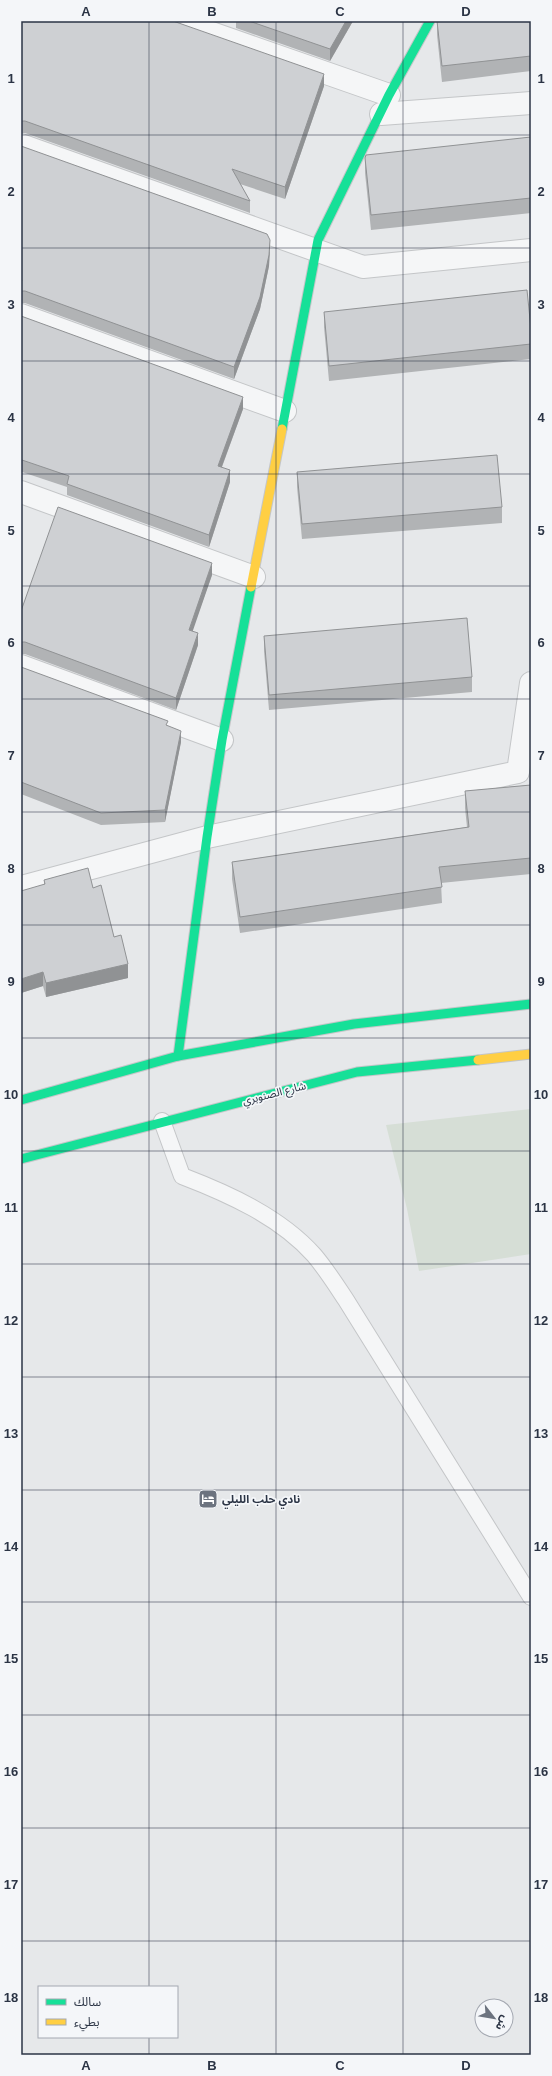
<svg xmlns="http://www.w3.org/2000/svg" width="552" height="2076" font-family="Helvetica,'Noto Sans Arabic',sans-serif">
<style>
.green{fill:#d6ded6}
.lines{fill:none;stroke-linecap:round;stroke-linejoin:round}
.lane-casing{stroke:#c4c6c8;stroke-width:18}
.street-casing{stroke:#c4c6c8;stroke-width:24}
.fast-casing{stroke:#c4c6c8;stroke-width:11}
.slow-casing{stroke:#c4c6c8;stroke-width:11}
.lane{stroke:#f5f6f7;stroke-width:16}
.street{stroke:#f5f6f7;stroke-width:22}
.fast{stroke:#16e098;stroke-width:9}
.slow{stroke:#ffcf43;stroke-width:9}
.wall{fill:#b1b3b5}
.shaded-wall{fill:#909294}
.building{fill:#ced0d3;stroke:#909294}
.grid{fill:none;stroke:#2b3445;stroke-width:1;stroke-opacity:0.55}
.labels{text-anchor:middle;stroke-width:3.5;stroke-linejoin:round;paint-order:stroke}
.street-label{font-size:11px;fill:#2b3445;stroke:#f4f6f9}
.poi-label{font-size:11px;font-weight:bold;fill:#2b3445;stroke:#f4f6f9;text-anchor:start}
.neatline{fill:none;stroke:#2b3445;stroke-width:1.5}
.grid-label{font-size:13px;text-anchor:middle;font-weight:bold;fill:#2b3445}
</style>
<rect width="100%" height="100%" fill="#e6e8ea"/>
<path class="green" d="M 531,1109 L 531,1254 L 419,1271 L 407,1209 L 386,1125 Z"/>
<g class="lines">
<g class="lane-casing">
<path id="lane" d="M 162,1121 L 182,1176 C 229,1194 280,1217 314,1255 C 326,1269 336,1285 346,1300 L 531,1597"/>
</g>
<g class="street-casing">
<g id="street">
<path d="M 177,21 L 389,95"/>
<path d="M 381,114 L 531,103"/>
<path d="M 21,145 L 363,267 L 531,250"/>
<path d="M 21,315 L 285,411"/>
<path d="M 21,492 L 254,577"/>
<path d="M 21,666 L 222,740"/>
<path d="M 21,887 L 207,837 L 518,772 L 531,683"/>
</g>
</g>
<g class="fast-casing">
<g id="fast">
<path d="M 282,429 L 318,240 L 389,95 L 430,21"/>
<path d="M 178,1056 L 207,837 L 222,740 L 251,587"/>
<path d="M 21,1100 L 178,1056 L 354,1024 L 531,1004"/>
<path d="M 21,1159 L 357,1072 L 478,1060"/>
</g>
</g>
<g class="slow-casing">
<g id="slow">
<path d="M 251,587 L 282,429"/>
<path d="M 478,1060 L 531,1054"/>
</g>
</g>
<use href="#lane" class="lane"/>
<use href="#street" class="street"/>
<use href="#fast" class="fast"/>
<use href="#slow" class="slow"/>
</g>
<g class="wall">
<path d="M 21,21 L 324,86 L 285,199 L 240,184 L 250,201 L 250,213 L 25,133 L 21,133 Z"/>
<path d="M 236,21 L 353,21 L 330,61 L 236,28 Z"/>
<path d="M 437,21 L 531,21 L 531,71 L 442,82 L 437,35 Z"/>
<path d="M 531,137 L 531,213 L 371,230 L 365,173 L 365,158 Z"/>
<path d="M 21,146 L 270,252 L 269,266 L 260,309 L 234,379 L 25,303 L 21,303 Z"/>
<path d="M 324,312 L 531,329 L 531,359 L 329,381 L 324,327 Z"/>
<path d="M 21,316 L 243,409 L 222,467 L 230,482 L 209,547 L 67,495 L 67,487 L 22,472 Z"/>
<path d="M 297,472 L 502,507 L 502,523 L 302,539 L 297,487 Z"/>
<path d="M 212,575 L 192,631 L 198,645 L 176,710 L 25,654 L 21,654 L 21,611 Z"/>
<path d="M 264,636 L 472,677 L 472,692 L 269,710 L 264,651 Z"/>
<path d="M 21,667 L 168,726 L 181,742 L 165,822 L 101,825 L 21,794 Z"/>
<path d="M 531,785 L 531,874 L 441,883 L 442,903 L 240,933 L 232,879 L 232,862 L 467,827 L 465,808 L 465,791 Z"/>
<path d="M 44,880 L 93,888 L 114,937 L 128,978 L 46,997 L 43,986 L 21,993 L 44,884 Z"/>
</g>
<g class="shaded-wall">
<path d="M 346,21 L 353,21 L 330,61 L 330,49 Z"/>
<path d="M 324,74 L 324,86 L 285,199 L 285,187 Z"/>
<path d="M 270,240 L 269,266 L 260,309 L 234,379 L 234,367 Z"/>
<path d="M 243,397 L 243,409 L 218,477 L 218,466 Z"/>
<path d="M 22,460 L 22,472 L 21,474 L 21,463 Z"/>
<path d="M 230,470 L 230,482 L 209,547 L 209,535 Z"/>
<path d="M 212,563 L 212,575 L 189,642 L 189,630 Z"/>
<path d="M 198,633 L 198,645 L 176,710 L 176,698 Z"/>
<path d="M 181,731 L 181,742 L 165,822 L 165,810 Z"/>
<path d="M 128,964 L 128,978 L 46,997 L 46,983 Z"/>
<path d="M 43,972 L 43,986 L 21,993 L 21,979 Z"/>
</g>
<g class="building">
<path d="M 21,21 L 173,21 L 324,74 L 285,187 L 232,169 L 250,201 L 25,121 L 21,121 Z"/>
<path d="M 249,21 L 346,21 L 330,49 Z"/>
<path d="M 437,21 L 531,21 L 531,56 L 442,66 Z"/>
<path d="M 531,137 L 531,198 L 371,215 L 365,158 L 366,155 Z"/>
<path d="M 21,146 L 267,234 L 270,240 L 269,255 L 260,297 L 234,367 L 25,291 L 21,291 L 21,282 L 22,280 L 21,280 Z"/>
<path d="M 527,290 L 531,329 L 531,344 L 329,366 L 324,312 Z"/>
<path d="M 21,316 L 243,397 L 218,466 L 230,470 L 209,535 L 67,484 L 69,476 L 22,460 L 21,463 Z"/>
<path d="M 497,455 L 502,507 L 302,524 L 297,472 Z"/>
<path d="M 58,507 L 212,563 L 189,630 L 198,633 L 176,698 L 25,642 L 21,642 L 21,611 Z"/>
<path d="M 467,618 L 472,677 L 269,695 L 264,636 Z"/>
<path d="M 21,667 L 168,721 L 166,725 L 181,731 L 165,810 L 101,813 L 21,782 Z"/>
<path d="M 531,785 L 531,858 L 439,867 L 442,887 L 240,917 L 232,862 L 469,827 L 465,791 Z"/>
<path d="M 88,868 L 93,888 L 101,885 L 114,937 L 121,935 L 128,964 L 46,983 L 43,972 L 21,979 L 21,891 L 45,884 L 44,880 Z"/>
</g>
<path class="grid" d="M 149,21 L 149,1987M 276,21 L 276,2055M 403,21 L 403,2055M 21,135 L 531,135M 21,248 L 531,248M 21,361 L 531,361M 21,474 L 531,474M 21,586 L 531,586M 21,699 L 531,699M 21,812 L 531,812M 21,925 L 531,925M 21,1038 L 531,1038M 21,1151 L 531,1151M 21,1264 L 531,1264M 21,1377 L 531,1377M 21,1490 L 531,1490M 21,1602 L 531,1602M 21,1715 L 531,1715M 21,1828 L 531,1828M 21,1941 L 531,1941M 149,2037 L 149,2055"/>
<defs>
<g id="hotel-square" transform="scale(1)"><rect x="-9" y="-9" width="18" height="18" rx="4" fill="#6c737f" stroke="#f4f6f9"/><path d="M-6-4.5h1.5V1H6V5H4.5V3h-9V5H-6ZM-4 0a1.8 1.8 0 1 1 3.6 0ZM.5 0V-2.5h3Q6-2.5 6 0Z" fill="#fff"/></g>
</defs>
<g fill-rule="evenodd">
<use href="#hotel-square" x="208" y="1499"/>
</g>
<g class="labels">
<g class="street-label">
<text transform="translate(274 1093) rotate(-14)" y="4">شارع الصنوبري</text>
</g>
<g class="poi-label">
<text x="222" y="1503">نادي حلب الليلي</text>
</g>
</g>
<rect width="552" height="2076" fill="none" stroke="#f4f6f9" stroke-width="44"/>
<rect x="38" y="1986" width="140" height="52" fill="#f4f6f9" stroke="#a4a8b1"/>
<rect x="46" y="1999" width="20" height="6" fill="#16e098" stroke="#a4a8b1"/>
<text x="74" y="2006" font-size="12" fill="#2b3445">سالك</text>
<rect x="46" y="2019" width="20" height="6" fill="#ffcf43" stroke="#a4a8b1"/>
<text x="74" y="2026" font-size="12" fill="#2b3445">بطيء</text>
<g transform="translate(494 2018) rotate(121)"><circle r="19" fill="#f4f6f9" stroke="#a4a8b1"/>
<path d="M0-3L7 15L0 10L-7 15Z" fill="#6c737f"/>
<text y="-6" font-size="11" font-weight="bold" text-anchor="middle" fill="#2b3445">ش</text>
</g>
<rect x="22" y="22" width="508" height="2032" class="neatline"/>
<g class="grid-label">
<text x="86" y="16">A</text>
<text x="212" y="16">B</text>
<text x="340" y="16">C</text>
<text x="466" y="16">D</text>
<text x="11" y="83">1</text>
<text x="541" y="83">1</text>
<text x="11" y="196">2</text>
<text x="541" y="196">2</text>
<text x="11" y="309">3</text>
<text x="541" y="309">3</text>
<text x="11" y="422">4</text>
<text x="541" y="422">4</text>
<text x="11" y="535">5</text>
<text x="541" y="535">5</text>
<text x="11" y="647">6</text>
<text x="541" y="647">6</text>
<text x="11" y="760">7</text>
<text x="541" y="760">7</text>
<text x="11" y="873">8</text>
<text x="541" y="873">8</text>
<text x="11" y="986">9</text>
<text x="541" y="986">9</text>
<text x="11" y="1099">10</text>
<text x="541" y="1099">10</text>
<text x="11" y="1212">11</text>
<text x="541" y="1212">11</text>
<text x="11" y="1325">12</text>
<text x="541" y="1325">12</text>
<text x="11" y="1438">13</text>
<text x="541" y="1438">13</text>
<text x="11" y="1551">14</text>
<text x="541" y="1551">14</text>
<text x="11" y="1663">15</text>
<text x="541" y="1663">15</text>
<text x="11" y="1776">16</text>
<text x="541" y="1776">16</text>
<text x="11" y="1889">17</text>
<text x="541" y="1889">17</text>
<text x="11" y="2002">18</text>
<text x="541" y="2002">18</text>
<text x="86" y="2070">A</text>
<text x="212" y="2070">B</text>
<text x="340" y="2070">C</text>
<text x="466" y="2070">D</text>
</g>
</svg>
